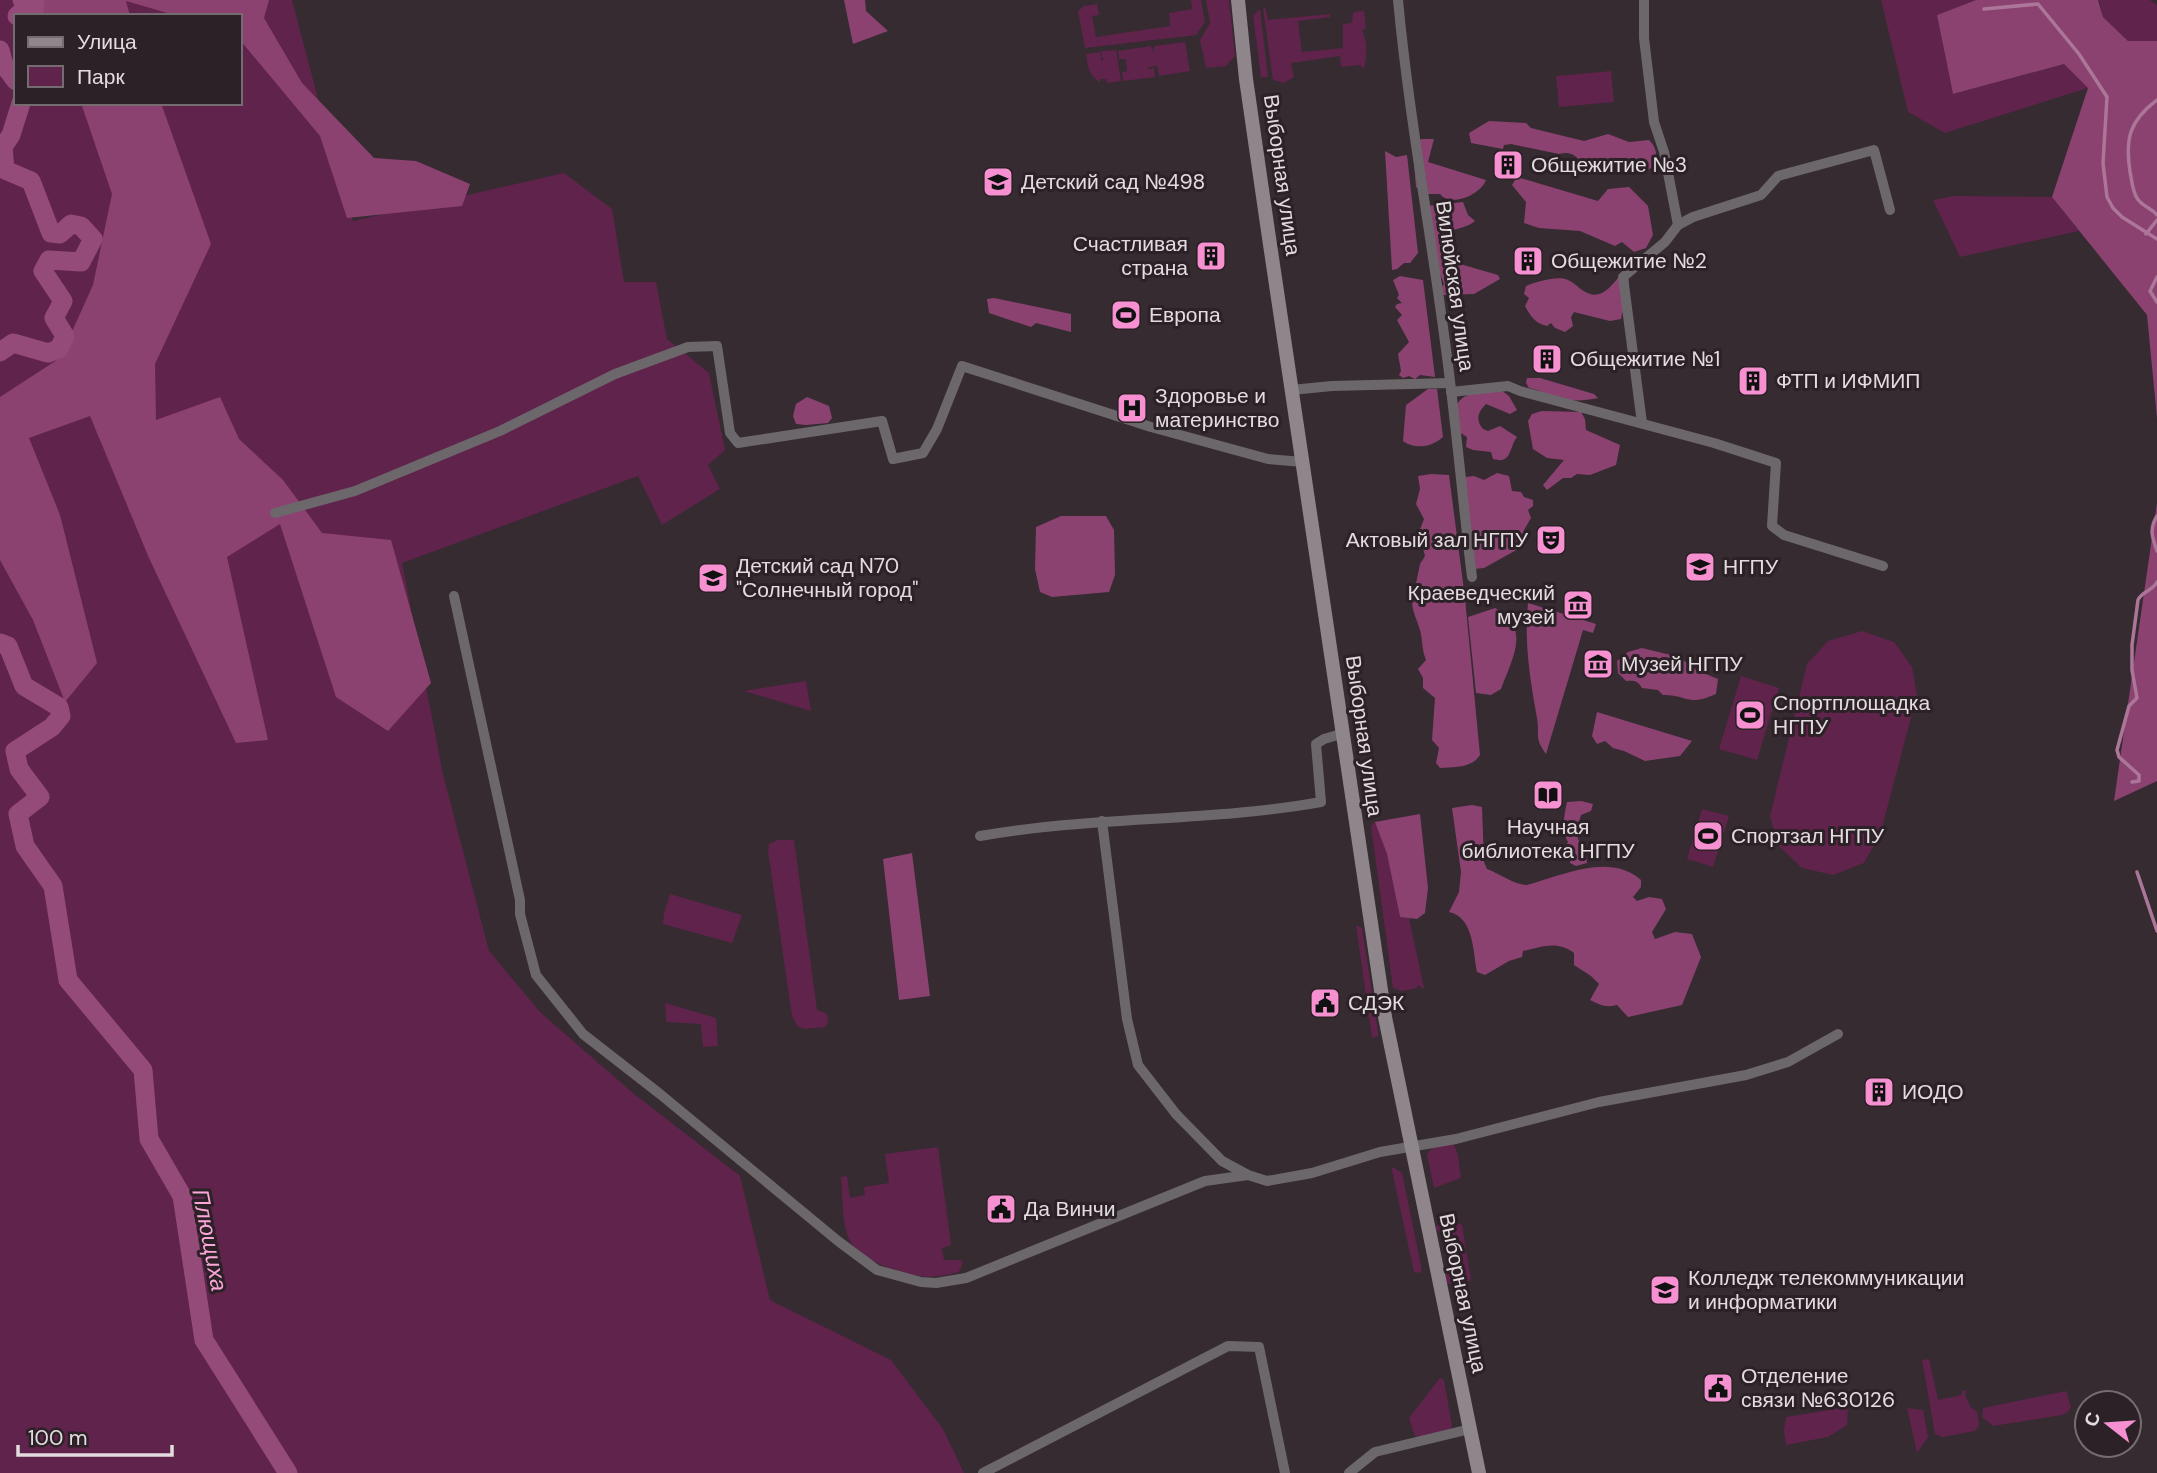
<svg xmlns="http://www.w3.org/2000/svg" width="2157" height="1473" font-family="'DM Sans',sans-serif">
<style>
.green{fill:#60234b;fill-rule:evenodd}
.forest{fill:#8b4271}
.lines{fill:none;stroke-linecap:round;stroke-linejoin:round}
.stream{stroke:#ac7698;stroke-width:3.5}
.river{stroke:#954b7a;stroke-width:19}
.minor{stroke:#6c676a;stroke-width:10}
.secondary{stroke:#8f868b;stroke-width:14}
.labels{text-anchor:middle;stroke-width:6;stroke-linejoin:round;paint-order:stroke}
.poi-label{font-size:21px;fill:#e3dcdf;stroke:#2b2127;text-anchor:start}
.street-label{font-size:21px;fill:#e3dcdf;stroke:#2b2127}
.water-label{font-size:23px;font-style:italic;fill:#faa6d9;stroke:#2b2127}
</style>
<rect width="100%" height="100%" fill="#352b31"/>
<g class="green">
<path d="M 0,0 L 292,0 L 322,114 L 353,221 L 564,173 L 612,209 L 624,282 L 656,282 L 667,339 L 709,373 L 725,450 L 708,465 L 720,489 L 662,525 L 638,476 L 402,563 L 443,774 L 489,951 L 541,1013 L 633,1093 L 740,1176 L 770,1300 L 891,1360 L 943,1429 L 964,1473 L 0,1473 ZM 16,16 L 240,16 L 240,103 L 16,103 Z"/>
<path d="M 1191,0 L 1201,0 L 1205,22 L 1196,35 L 1085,48 L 1078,11 L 1084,6 L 1097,4 L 1099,15 L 1092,16 L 1096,37 L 1170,26 L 1169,13 L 1192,9 Z"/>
<path d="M 1206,0 L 1229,0 L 1235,56 L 1226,66 L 1206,68 L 1200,40 L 1210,23 Z"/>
<path d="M 1881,0 L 1976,0 L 1937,15 L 1953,94 L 2064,64 L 2088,88 L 1945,133 L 1908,112 Z"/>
<path d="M 2099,0 L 2150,0 L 2157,5 L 2157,41 L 2128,41 L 2103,17 Z"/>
<path d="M 1265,7 L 1268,20 L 1330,14 L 1330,17 L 1298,21 L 1302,52 L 1343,48 L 1343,24 L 1352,23 L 1353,12 L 1364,11 L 1366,28 L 1362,30 C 1368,43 1367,56 1364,69 L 1360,65 L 1341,67 L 1340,56 L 1291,63 L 1294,77 L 1284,83 L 1273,80 L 1263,8 Z"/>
<path d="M 1260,9 L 1268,77 L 1261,77 L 1253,16 Z"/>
<path d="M 1185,42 L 1190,71 L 1159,76 L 1157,66 L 1148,67 L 1148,69 L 1154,68 L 1155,77 L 1123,81 L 1122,72 L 1127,71 L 1126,59 L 1119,59 L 1118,51 L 1151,46 L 1153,52 L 1154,46 Z"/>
<path d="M 1116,50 L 1121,81 L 1107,83 L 1106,79 L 1100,79 L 1100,82 C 1088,75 1088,66 1086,54 L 1100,52 L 1102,61 L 1104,58 L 1102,58 L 1101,51 Z"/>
<path d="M 1611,71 L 1614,102 L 1559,107 L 1556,76 Z"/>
<path d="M 1954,196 L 2052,197 L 2079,231 L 1960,257 L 1933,200 Z"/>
<path d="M 1862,631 L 1894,642 L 1912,667 L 1917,695 L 1880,835 L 1864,863 L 1833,875 L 1802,868 L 1778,845 L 1770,816 L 1807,664 L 1828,641 Z"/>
<path d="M 1741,676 L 1779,688 L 1757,760 L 1719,749 Z"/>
<path d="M 806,681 L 811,711 L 744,691 Z"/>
<path d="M 1702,809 L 1729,816 L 1713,867 L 1687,859 Z"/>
<path d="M 1375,822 L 1387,854 L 1400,917 L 1409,918 L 1424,988 L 1421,988 L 1419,985 L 1417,986 L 1417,988 L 1402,991 L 1393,988 L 1371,826 Z"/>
<path d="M 778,840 L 794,840 L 817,1010 L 827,1014 L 828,1022 L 825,1027 L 805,1029 L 798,1027 L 792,1016 L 768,851 L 769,844 Z"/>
<path d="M 670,894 L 742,915 L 732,943 L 663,924 L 664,913 Z"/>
<path d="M 1356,925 L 1362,928 L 1378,1032 L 1378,1036 L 1372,1038 Z"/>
<path d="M 665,1003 L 716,1018 L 718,1046 L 703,1047 L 701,1024 L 666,1022 Z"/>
<path d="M 1453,1143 L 1458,1155 L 1461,1178 L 1434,1188 L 1427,1154 L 1435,1145 Z"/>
<path d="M 938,1147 L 951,1245 L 942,1248 L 944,1260 L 961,1260 L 963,1262 L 959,1272 C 946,1275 935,1278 921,1276 C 902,1274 859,1260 850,1241 C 841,1223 843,1196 841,1177 L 847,1176 L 850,1198 L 865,1195 L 864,1187 L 889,1183 L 885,1154 Z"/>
<path d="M 1391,1166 L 1402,1173 L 1422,1270 L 1420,1273 L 1414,1272 Z"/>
<path d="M 1449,1221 L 1456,1221 L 1462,1225 L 1471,1279 L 1463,1286 L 1446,1283 L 1445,1273 L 1449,1269 L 1443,1233 L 1435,1230 L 1437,1225 L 1448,1223 Z"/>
<path d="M 1929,1359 L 1938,1400 L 1962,1395 L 1962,1391 L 1967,1390 L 1965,1395 L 1971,1408 L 1977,1411 L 1979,1425 L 1975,1431 L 1943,1437 L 1935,1434 L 1922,1360 Z"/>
<path d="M 1440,1378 L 1444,1380 L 1452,1426 L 1451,1429 L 1419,1437 L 1415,1436 L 1409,1418 Z"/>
<path d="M 2066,1391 L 2071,1407 L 2069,1411 L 2062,1415 L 1993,1426 L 1982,1417 L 1983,1408 Z"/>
<path d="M 1848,1407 L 1847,1425 L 1828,1437 L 1786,1445 L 1784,1430 L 1786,1417 Z"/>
<path d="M 1907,1408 L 1923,1410 L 1928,1437 L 1917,1453 Z"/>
</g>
<g class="forest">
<path d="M 26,0 L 269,0 L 264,18 L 302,83 L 374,158 L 416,161 L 470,184 L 462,206 L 347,218 L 320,136 L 240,40 L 240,16 L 178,16 L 126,1 L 130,16 L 39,16 Z"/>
<path d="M 844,0 L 865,0 L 866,11 L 888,31 L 853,44 Z"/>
<path d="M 1976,0 L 2098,0 L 2103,17 L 2128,41 L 2157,41 L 2157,418 L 2147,315 L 2052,197 L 2088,88 L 2064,64 L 1953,94 L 1937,15 Z"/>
<path d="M 81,103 L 161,103 L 211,244 L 155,364 L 156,420 L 220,397 L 239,439 L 283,480 L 322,533 L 391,540 L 431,683 L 388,731 L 336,697 L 280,524 L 227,557 L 268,740 L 236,743 L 149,558 L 90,416 L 29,438 L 60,515 L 97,663 L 65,702 L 33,620 L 0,560 L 0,397 L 60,358 L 93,285 L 112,194 Z"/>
<path d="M 1489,121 L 1526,123 L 1531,128 L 1584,141 L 1608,134 L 1629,142 L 1649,140 C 1657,148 1657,154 1655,166 L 1647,170 L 1609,173 L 1602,160 L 1595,158 L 1590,163 L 1583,164 C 1576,156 1571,151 1559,154 L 1511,144 L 1504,145 L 1503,149 L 1471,143 L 1469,133 Z"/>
<path d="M 1421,139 L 1434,139 L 1428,162 L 1486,180 C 1481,194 1452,208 1440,194 L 1427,194 L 1416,187 L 1413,150 Z"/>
<path d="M 1385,151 L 1396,157 L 1407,155 L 1418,253 L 1410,263 L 1404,263 L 1397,269 L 1392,270 Z"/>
<path d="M 1517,177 L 1598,201 L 1608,189 L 1629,187 L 1648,206 L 1653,235 L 1646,248 L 1634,252 L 1622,242 L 1615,246 L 1580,231 L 1539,228 L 1524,223 L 1526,202 L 1512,185 Z"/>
<path d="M 1463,202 L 1468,215 L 1475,221 C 1467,228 1458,227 1448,233 L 1443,259 L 1498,275 L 1500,279 L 1474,294 L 1442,295 L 1441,288 L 1444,284 L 1436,263 L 1427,206 Z"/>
<path d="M 1622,273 L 1628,276 L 1629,284 L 1621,319 L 1610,321 L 1574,312 L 1571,317 L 1573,326 L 1565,332 L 1555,328 L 1551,323 L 1547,326 C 1535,323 1531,317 1525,306 L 1529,298 L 1524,294 L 1526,286 C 1535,282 1559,275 1568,280 C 1573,282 1578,287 1582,290 C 1601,303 1611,286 1622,273 Z"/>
<path d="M 1400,276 L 1423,280 L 1435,377 L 1420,375 L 1415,379 L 1409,376 L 1403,378 L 1399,375 L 1401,371 L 1398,354 L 1409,342 L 1397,320 L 1402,315 L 1395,307 L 1397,304 L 1402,303 L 1397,298 L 1399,295 L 1393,280 Z"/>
<path d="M 994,298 L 1071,314 L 1071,332 L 1036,323 L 1031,327 L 989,313 L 987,299 Z"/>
<path d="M 1527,378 L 1540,378 L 1594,394 L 1598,398 C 1583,401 1566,402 1551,396 C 1543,393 1539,390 1529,388 L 1526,383 Z"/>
<path d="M 1428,389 L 1437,389 L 1443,437 C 1432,447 1415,450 1403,441 L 1406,405 Z"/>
<path d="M 1501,390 L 1509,396 L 1517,410 L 1510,414 L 1486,404 C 1478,412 1475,419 1483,429 L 1488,431 L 1500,426 L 1517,437 C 1509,447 1512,465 1493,459 L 1491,452 L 1473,450 L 1466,447 L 1467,437 L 1459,432 C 1458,425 1455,415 1456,409 C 1459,390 1487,392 1501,390 Z"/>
<path d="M 807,397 L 829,406 L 832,418 L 828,423 L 806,425 L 796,424 L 793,416 L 796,404 Z"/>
<path d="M 1542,411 L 1581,412 L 1585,419 L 1586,430 L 1620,445 L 1616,465 L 1590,475 L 1577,474 L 1571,478 L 1563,478 L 1547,490 L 1543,485 L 1564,460 L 1547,458 L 1533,449 L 1528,421 L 1532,414 Z"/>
<path d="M 1497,473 L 1509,476 L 1512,491 L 1521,492 L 1524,497 L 1533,500 L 1533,506 L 1528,510 L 1531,518 L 1524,530 L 1520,548 L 1484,568 L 1474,569 L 1465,477 L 1474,476 L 1484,480 Z"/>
<path d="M 1431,474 L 1449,475 L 1465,598 L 1480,755 C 1472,768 1455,767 1440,768 L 1436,763 L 1439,748 L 1432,740 L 1435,698 L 1423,688 L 1423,678 L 1418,669 L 1426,660 C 1421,648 1423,637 1419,627 C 1416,617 1412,611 1412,600 L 1421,595 L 1415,588 L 1420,564 L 1425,556 L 1419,532 L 1424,519 L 1416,504 L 1420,489 L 1418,476 Z"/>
<path d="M 2157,503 L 2157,781 L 2114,801 Z"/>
<path d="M 1061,516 L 1106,516 L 1114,530 L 1115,575 L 1109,592 L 1052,597 L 1040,592 L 1035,569 L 1036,527 Z"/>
<path d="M 1528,603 L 1596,624 L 1593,633 L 1583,630 L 1546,754 C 1534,737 1540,737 1537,718 C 1530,679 1524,643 1528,603 Z"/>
<path d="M 1495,608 C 1532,627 1512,659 1501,689 L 1491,695 L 1476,693 L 1468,617 Z"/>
<path d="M 1642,648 L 1679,657 L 1696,670 L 1718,679 L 1716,694 C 1687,707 1689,695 1663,695 L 1658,690 L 1642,688 C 1638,681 1634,680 1626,681 L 1618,673 L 1617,661 L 1628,652 Z"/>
<path d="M 1597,712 L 1692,741 L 1680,756 L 1645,761 L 1624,751 L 1613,748 L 1605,741 L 1597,744 L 1592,736 Z"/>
<path d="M 1581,801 L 1593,804 L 1591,811 L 1581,815 C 1577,829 1574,839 1585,849 L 1587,863 L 1576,866 L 1570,863 L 1572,854 L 1564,848 L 1568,842 C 1561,830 1564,816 1567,802 Z"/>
<path d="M 1472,805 L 1482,807 L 1484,862 L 1487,869 C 1500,874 1515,885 1527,885 C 1562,876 1609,852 1641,880 L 1641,887 L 1633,897 L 1637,901 L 1649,897 L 1662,899 L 1666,909 L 1652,932 L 1655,939 L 1675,932 L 1692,934 L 1701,957 L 1682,1005 L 1628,1017 L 1617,1005 C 1606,1008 1600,1005 1590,1000 L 1599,984 L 1591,976 L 1574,965 L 1574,953 C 1557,940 1542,947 1523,951 L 1522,957 L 1509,961 L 1485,975 L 1477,972 C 1473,952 1474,917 1449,912 L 1459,892 L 1461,872 L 1452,808 Z"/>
<path d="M 1420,814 L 1428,888 L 1425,913 L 1417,919 L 1400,917 L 1387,854 L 1375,822 Z"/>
<path d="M 912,853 L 930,996 L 899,1000 L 883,859 Z"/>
</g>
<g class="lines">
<g class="stream">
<path d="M 1984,9 L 2038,4 L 2079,54 L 2107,97 L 2103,163 L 2107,197 L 2113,208 L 2122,217 L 2157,239"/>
<path d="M 2157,100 C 2129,121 2125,139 2130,172 C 2132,180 2132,190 2137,198 C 2141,206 2152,208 2157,215"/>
<path d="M 2146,234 L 2157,220"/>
<path d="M 2157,277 L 2150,291 L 2157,302"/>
<path d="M 2157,516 C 2149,529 2152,537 2157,551"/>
<path d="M 2132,782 L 2139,781 L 2139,775 L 2119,757 L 2117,750 L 2129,706 L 2137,698 L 2132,670 L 2132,645 L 2138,600 C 2142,591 2153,591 2157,582"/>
<path d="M 2137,872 L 2157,931"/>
</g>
<g class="river">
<path d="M 17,16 L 21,12 L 34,11 L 35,1 L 22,0"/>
<path d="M 0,50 L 4,65 L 16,81"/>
<path d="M 0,352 L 13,343 L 48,353 L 59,349 L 65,336 L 54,318 L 63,301 L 43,271 L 49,260 L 81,262 L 93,239 L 81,226 L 71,224 L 60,234 L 51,233 L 31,181 L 5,170 L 3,147 L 11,135 L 21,103"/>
<path d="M 0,643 L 8,646 L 24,686 L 59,707 L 61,716 L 52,727 L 15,751 L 19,769 L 40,797 L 18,814 L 25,846 L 53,886 L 68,980 L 143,1070 L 149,1139 L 182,1196 L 204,1340 L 288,1473"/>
</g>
<g class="minor">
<path d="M 1398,0 C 1410,128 1435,254 1450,381 C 1458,446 1464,512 1472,577"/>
<path d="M 1644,0 L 1644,38 L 1654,122 L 1664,152 L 1678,225"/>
<path d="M 1291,390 L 1332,386 L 1450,383"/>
<path d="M 1451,392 L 1508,386 L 1520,391 L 1714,443 L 1776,463 L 1772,526 L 1784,535 L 1883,566"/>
<path d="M 1642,423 L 1623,277 L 1665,242 L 1678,225 L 1693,217 L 1761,195 L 1778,176 L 1874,150 L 1890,210"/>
<path d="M 275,513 L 355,491 L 500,431 L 615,374 L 688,347 L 717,346 L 730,433 L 738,443 L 882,421 L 893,459 L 923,453 L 937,429 L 962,366 L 1151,427 L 1268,459 L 1303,462"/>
<path d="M 454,596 L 520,900 L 520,914 L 536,975 L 583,1034 L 660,1094 L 838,1241 L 877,1270 L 921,1282 L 936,1283 L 966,1278 L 1205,1181 L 1248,1175"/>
<path d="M 1102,821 L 1127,1019 L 1138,1065 L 1176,1114 L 1222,1161 L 1248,1175 L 1267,1181 L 1312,1173 L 1380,1152 L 1456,1139 L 1599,1102 L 1746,1075 L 1788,1062 L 1838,1034"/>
<path d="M 980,836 C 1093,816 1208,822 1321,802 L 1316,744 L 1324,739 L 1341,734"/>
<path d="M 983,1473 L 1228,1346 L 1259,1347 L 1285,1473"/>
<path d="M 1349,1473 L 1375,1452 L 1470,1429"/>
</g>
<path class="secondary" d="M 1238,0 L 1246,79 L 1268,231 L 1385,1017 L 1479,1473"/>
</g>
<defs>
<g id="building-square" transform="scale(1.575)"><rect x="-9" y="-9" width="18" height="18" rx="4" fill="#f690d0" stroke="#2b2127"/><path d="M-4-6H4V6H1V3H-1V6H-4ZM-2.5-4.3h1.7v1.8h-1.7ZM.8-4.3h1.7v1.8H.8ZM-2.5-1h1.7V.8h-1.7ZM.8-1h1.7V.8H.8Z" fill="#111"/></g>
<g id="school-square" transform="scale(1.575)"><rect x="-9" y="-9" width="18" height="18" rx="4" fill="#f690d0" stroke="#2b2127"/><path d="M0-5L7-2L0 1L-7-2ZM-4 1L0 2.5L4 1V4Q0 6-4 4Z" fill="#111"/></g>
<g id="stadium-square" transform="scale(1.575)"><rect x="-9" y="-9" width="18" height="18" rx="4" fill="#f690d0" stroke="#2b2127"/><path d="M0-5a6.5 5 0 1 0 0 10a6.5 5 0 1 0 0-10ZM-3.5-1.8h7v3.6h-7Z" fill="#111"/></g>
<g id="hospital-square" transform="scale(1.575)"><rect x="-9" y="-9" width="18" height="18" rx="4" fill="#f690d0" stroke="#2b2127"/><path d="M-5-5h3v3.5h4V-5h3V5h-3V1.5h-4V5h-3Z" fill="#111"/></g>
<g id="theatre-square" transform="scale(1.575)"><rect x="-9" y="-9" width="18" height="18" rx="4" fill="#f690d0" stroke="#2b2127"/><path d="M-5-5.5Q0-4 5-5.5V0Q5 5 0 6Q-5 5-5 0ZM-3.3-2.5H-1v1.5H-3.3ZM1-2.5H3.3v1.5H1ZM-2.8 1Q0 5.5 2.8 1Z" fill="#111"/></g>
<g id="university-square" transform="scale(1.575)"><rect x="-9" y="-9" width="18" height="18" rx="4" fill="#f690d0" stroke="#2b2127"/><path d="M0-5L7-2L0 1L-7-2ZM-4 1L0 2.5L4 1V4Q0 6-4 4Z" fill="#111"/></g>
<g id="museum-square" transform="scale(1.575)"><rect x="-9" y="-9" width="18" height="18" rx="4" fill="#f690d0" stroke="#2b2127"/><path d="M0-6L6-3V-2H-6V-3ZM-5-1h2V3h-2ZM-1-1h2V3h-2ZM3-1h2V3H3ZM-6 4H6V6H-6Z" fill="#111"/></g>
<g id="library-square" transform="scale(1.575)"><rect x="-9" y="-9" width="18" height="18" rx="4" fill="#f690d0" stroke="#2b2127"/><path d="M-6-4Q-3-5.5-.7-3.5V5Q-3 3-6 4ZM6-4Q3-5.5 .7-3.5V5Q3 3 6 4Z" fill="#111"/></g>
<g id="civic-square" transform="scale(1.575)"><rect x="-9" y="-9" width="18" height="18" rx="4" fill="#f690d0" stroke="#2b2127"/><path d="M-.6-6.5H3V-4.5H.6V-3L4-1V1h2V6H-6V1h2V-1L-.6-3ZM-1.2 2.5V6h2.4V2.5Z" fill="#111"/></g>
</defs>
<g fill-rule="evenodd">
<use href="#building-square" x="1508" y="165"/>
<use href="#school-square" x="998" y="182"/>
<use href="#building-square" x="1211" y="256"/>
<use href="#building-square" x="1528" y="261"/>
<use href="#stadium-square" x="1126" y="315"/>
<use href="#building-square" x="1547" y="359"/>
<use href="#building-square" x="1753" y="381"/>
<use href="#hospital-square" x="1132" y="408"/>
<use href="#theatre-square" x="1551" y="540"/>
<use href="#university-square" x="1700" y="567"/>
<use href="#school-square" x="713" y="578"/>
<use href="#museum-square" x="1578" y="605"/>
<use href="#museum-square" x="1598" y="664"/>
<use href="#stadium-square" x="1750" y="715"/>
<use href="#library-square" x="1548" y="795"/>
<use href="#stadium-square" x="1708" y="836"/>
<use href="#civic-square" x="1325" y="1003"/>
<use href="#building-square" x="1879" y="1092"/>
<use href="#civic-square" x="1001" y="1209"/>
<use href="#university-square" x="1665" y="1290"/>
<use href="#civic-square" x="1718" y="1388"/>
</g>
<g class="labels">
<g class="poi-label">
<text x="1531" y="172">Общежитие №3</text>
<text x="1021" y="189">Детский сад №498</text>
<text x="1188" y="251" text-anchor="end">Счастливая<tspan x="1188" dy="24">страна</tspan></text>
<text x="1551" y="268">Общежитие №2</text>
<text x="1149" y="322">Европа</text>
<text x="1570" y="366">Общежитие №1</text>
<text x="1776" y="388">ФТП и ИФМИП</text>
<text x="1155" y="403">Здоровье и<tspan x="1155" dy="24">материнство</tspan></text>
<text x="1528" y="547" text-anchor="end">Актовый зал НГПУ</text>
<text x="736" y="573">Детский сад N70<tspan x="736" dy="24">"Солнечный город"</tspan></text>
<text x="1723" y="574">НГПУ</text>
<text x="1555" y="600" text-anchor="end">Краеведческий<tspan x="1555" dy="24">музей</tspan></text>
<text x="1621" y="671">Музей НГПУ</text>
<text x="1773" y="710">Спортплощадка<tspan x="1773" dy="24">НГПУ</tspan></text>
<text x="1548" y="834" text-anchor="middle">Научная<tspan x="1548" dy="24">библиотека НГПУ</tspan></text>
<text x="1731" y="843">Спортзал НГПУ</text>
<text x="1348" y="1010">СДЭК</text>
<text x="1902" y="1099">ИОДО</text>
<text x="1024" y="1216">Да Винчи</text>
<text x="1688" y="1285">Колледж телекоммуникации<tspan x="1688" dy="24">и информатики</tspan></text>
<text x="1741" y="1383">Отделение<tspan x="1741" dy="24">связи №630126</tspan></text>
</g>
<g class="street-label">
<text transform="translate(1282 175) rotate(82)" y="7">Выборная улица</text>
<text transform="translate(1455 286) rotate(82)" y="7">Вилюйская улица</text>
<text transform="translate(1364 736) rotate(82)" y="7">Выборная улица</text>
<text transform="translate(1463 1293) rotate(78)" y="7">Выборная улица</text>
</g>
<g class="water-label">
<text transform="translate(210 1240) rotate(79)" y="8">Плющиха</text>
</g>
</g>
<rect x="14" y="14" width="228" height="91" fill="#2b2127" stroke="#756c71" stroke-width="2"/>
<rect x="28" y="37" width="35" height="10" fill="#8f868b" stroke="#756c71" stroke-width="2"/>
<text x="77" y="49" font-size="21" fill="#e3dcdf">Улица</text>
<rect x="28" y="66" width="35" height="21" fill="#60234b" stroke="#756c71" stroke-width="2"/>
<text x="77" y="84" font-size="21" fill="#e3dcdf">Парк</text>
<g transform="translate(2108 1424) rotate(287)"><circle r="33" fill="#2b2127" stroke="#756c71" stroke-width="2"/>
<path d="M0-5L12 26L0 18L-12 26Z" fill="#f690d0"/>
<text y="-10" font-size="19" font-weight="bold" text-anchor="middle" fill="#e3dcdf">С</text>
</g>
<path d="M18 1445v10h154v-10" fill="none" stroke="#e3dcdf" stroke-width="3.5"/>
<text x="28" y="1445" font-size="21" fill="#e3dcdf" stroke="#2b2127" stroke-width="5" paint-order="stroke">100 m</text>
</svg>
